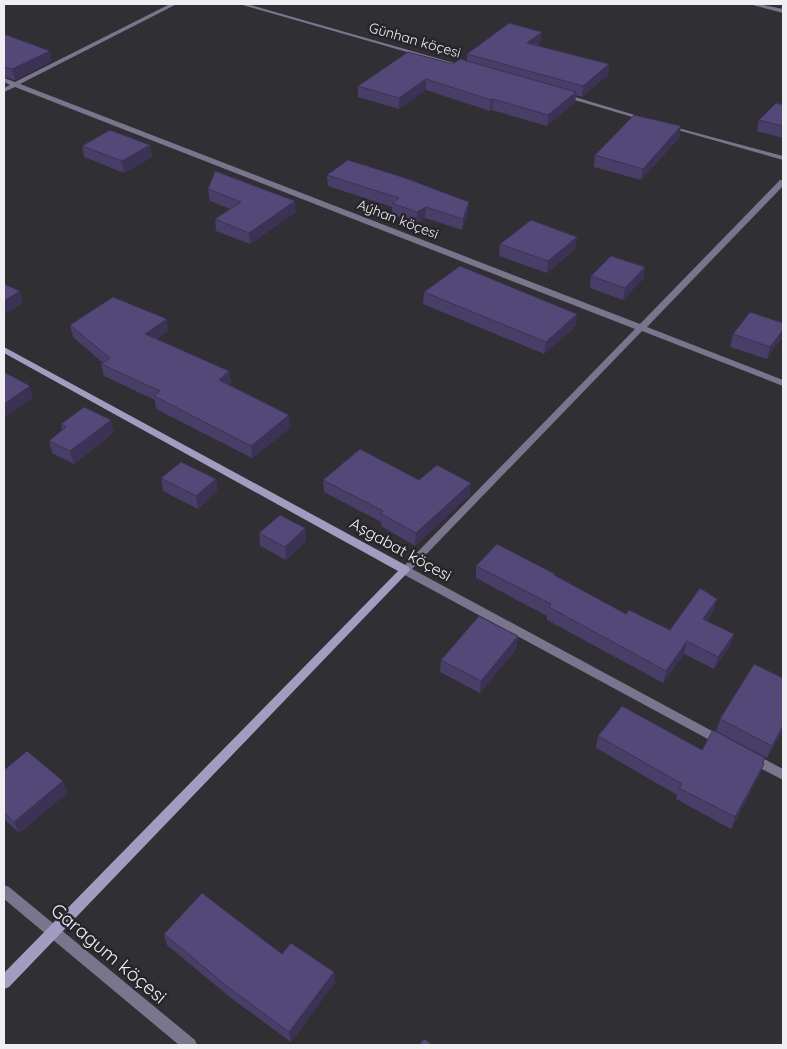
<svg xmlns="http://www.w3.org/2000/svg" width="787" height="1049" font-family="Quicksand,sans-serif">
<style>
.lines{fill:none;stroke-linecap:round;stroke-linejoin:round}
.street{fill:#79758c;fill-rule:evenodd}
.secondary{fill:#a39cc1;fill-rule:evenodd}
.wall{fill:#483e68}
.shaded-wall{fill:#3b3255}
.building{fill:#544879;stroke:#3b3255}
.labels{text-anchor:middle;stroke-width:5;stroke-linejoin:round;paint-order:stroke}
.far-street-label{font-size:14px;fill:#efeef2;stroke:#26252a}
.street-label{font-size:16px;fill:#efeef2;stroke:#26252a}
.near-street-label{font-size:19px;fill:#efeef2;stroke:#26252a}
</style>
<rect width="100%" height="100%" fill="#2f2f34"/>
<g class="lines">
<g class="street">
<path d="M 170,4 L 177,4 L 20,84 L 640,324 L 780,180 L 783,180 L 783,186 L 647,327 L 783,380 L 783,386 L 642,331 L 412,569 L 725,738 L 727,741 L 725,744 L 721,746 L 717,744 L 401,573 L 400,570 L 635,329 L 15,87 L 4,92 L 4,88 L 10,85 L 4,82 L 4,78 L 15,82 Z"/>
<path d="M 239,4 L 247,4 L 468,67 L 463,68 Z"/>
<path d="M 749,4 L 758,4 L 783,9 L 783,13 Z"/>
<path d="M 561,94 L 565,94 L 648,119 L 643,120 L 561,96 Z"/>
<path d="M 667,125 L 783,156 L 783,160 L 667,127 Z"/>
<path d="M 751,752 L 783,769 L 783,780 L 747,761 L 745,757 L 747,753 Z"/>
<path d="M 4,885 L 9,887 L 195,1040 L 197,1045 L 179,1045 L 4,899 Z"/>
</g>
<path class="secondary" d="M 4,347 L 409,567 L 410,570 L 9,987 L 4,989 L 4,973 L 398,571 L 4,353 Z"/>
</g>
<g class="wall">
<path d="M 4,34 L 52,61 L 15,80 L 4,77 L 6,85 L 4,86 Z"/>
<path d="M 541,42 L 537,46 L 609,64 L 608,75 L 582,97 L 576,95 L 575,102 L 547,126 L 492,110 L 490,111 L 426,90 L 399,109 L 358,97 L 358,86 L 467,61 L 467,54 Z"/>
<path d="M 783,105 L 783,138 L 757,131 L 759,120 Z"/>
<path d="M 681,126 L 679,138 L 641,180 L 594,167 L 595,155 Z"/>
<path d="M 150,145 L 152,157 L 124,173 L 84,157 L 82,146 Z"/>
<path d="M 327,175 L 468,213 L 462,230 L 425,218 L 417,224 L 392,214 L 392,207 L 328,186 Z"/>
<path d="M 208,189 L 296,212 L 250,244 L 216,231 L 215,219 L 230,209 L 210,201 Z"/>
<path d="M 577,237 L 575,249 L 547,273 L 499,256 L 500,244 Z"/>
<path d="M 645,267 L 643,279 L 623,300 L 590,288 L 591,276 Z"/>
<path d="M 424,292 L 576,326 L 544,354 L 423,304 Z"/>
<path d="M 783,323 L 767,359 L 730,347 L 733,334 Z"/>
<path d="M 70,325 L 168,331 L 157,339 L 229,371 L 231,383 L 229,385 L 290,428 L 252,458 L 156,409 L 155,400 L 104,376 L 101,364 L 103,363 L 73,337 Z"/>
<path d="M 61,424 L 114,432 L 74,464 L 52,453 L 49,441 L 62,431 Z"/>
<path d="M 161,478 L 216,479 L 217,491 L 198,509 L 163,491 Z"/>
<path d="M 323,480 L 419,480 L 470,495 L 415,546 L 381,526 L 381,522 L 324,492 Z"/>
<path d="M 305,528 L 306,541 L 286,560 L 260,546 L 259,533 Z"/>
<path d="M 476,566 L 555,576 L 626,614 L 670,630 L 717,599 L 713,611 L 707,621 L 734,634 L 730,646 L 714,669 L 684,654 L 663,683 L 547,620 L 547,616 L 476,578 Z"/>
<path d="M 517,648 L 480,693 L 440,672 L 441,660 Z"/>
<path d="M 720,719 L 783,730 L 767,758 L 716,731 Z"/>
<path d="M 598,736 L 702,750 L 765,758 L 759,776 L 731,829 L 676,799 L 677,795 L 596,748 Z"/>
<path d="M 4,770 L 63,781 L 67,793 L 19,833 L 4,819 Z"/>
<path d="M 164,934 L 282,954 L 334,972 L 335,982 L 291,1042 L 231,998 L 167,945 Z"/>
</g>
<g class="shaded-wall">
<path d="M 542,32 L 541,42 L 526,54 L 527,43 Z"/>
<path d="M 50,51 L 52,61 L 15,80 L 12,69 Z"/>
<path d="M 609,64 L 608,75 L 582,97 L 583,86 Z"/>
<path d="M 4,76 L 6,85 L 4,86 Z"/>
<path d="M 426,79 L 426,90 L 399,109 L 399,98 Z"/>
<path d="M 576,92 L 575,102 L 547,126 L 548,115 Z"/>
<path d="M 493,99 L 492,110 L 490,111 L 491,100 Z"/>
<path d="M 681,126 L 679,138 L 641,180 L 643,169 Z"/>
<path d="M 150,145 L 152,157 L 124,173 L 122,161 Z"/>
<path d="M 295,201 L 296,212 L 250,244 L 249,233 Z"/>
<path d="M 469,202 L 468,213 L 462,230 L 463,219 Z"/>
<path d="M 426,207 L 425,218 L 417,224 L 417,212 Z"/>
<path d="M 577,237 L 575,249 L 547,273 L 548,261 Z"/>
<path d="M 645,267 L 643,279 L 623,300 L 625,288 Z"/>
<path d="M 20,291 L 23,303 L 4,315 L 4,301 Z"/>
<path d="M 577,314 L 576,326 L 544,354 L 546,342 Z"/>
<path d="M 167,319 L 168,331 L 148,346 L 145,334 Z"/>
<path d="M 783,330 L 783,337 L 767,359 L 770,347 Z"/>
<path d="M 229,371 L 231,383 L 220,392 L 219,380 Z"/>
<path d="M 30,386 L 33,398 L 4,418 L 4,404 Z"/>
<path d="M 289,415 L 290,428 L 252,458 L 251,446 Z"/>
<path d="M 111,420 L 114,432 L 74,464 L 70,451 Z"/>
<path d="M 216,479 L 217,491 L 198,509 L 196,496 Z"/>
<path d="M 471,483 L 470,495 L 415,546 L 416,533 Z"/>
<path d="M 305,528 L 306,541 L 286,560 L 285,547 Z"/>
<path d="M 717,599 L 713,611 L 699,631 L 703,619 Z"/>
<path d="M 734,634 L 730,646 L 714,669 L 718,657 Z"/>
<path d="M 518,636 L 517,648 L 480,693 L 481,681 Z"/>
<path d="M 687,641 L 684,654 L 663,683 L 666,671 Z"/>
<path d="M 783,726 L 783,730 L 767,758 L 772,746 Z"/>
<path d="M 764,764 L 759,776 L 731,829 L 735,817 Z"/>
<path d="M 63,781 L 67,793 L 19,833 L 14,822 Z"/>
<path d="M 334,972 L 335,982 L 291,1042 L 289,1032 Z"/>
</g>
<g class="building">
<path d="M 509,23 L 542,32 L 527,43 L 609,64 L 583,86 L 467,54 Z"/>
<path d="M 4,34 L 50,51 L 12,69 L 4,67 Z"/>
<path d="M 408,52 L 453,64 L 460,59 L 576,92 L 548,115 L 493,99 L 491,100 L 426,79 L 399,98 L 358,86 Z"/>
<path d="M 776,103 L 783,105 L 783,126 L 759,120 Z"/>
<path d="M 634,115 L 681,126 L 643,169 L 595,155 Z"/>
<path d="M 110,130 L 150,145 L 122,161 L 82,146 Z"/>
<path d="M 348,160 L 405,178 L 469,202 L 463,219 L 426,207 L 417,212 L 392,203 L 399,198 L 327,175 Z"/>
<path d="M 215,171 L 295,201 L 249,233 L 215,219 L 241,202 L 208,189 Z"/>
<path d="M 531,220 L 577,237 L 548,261 L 500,244 Z"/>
<path d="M 611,256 L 645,267 L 625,288 L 591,276 Z"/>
<path d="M 460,266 L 577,314 L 546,342 L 424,292 Z"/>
<path d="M 4,284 L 20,291 L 4,301 Z"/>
<path d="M 113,297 L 167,319 L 145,334 L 229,371 L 219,380 L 289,415 L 251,446 L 154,396 L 160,391 L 101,364 L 110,358 L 70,325 Z"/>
<path d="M 750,312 L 783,323 L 783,330 L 770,347 L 733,334 Z"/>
<path d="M 4,372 L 30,386 L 4,404 Z"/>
<path d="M 84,407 L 111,420 L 70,451 L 49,441 L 66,427 L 61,424 Z"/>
<path d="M 360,449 L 419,480 L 437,465 L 471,483 L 416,533 L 380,513 L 383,511 L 323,480 Z"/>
<path d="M 181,462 L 216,479 L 196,496 L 161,478 Z"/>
<path d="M 280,515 L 305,528 L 285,547 L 259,533 Z"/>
<path d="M 497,544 L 555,574 L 554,575 L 626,614 L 629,610 L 670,630 L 700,588 L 717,599 L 703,619 L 734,634 L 718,657 L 687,641 L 666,671 L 549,607 L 551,604 L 476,566 Z"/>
<path d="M 479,616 L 518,636 L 481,681 L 441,660 Z"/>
<path d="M 754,664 L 783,678 L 783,726 L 772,746 L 720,719 Z"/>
<path d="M 622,706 L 702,750 L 713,730 L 765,758 L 762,763 L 764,764 L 735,817 L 679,788 L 682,784 L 598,736 Z"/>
<path d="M 27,751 L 63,781 L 14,822 L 4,812 L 4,770 Z"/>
<path d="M 202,893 L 282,954 L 291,943 L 334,972 L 289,1032 L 228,987 L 164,934 Z"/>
<path d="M 424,1039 L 433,1045 L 419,1045 Z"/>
</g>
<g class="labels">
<g class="far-street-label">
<text transform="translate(415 40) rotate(16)" y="5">Günhan köçesi</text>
<text transform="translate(398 219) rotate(21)" y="5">Aýhan köçesi</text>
</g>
<g class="street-label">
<text transform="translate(401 549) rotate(29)" y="6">Aşgabat köçesi</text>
</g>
<g class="near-street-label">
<text transform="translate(109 953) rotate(40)" y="7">Garagum köçesi</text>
</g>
</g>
<rect width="787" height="1049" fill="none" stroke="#efeef2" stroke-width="10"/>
</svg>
